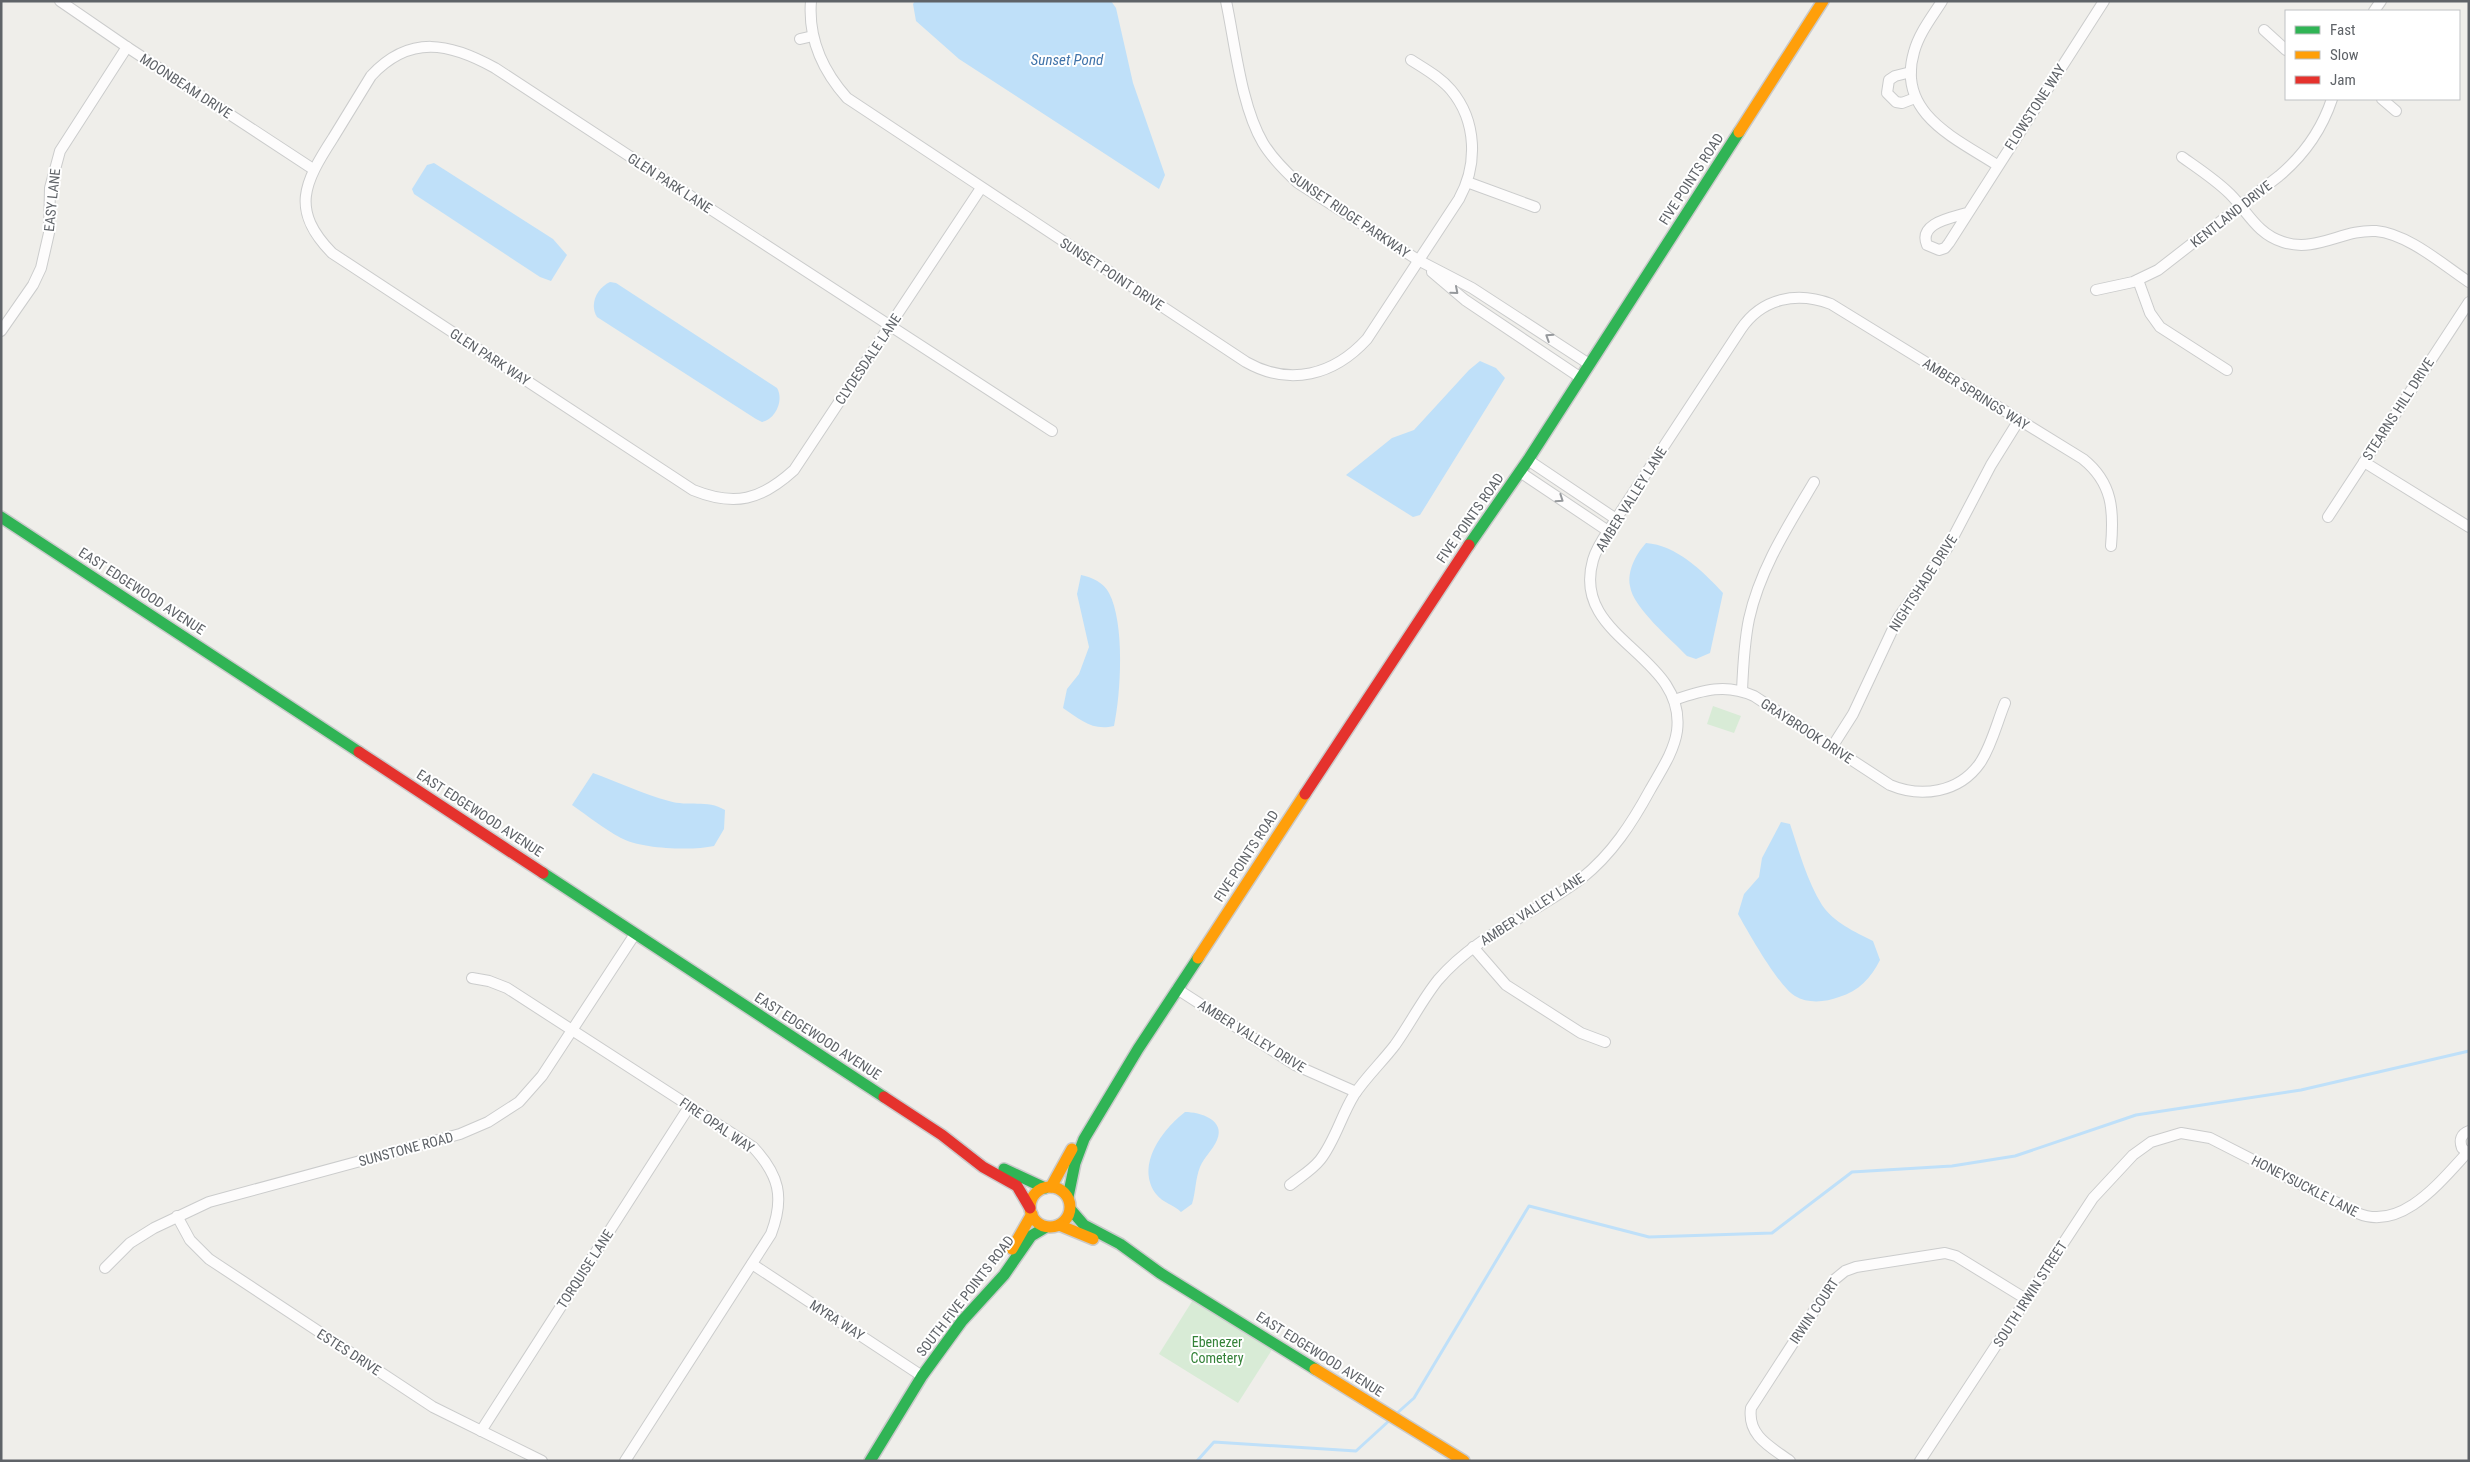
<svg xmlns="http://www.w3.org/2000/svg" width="2470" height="1462" font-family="'Roboto Condensed',sans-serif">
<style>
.green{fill:#d8ebd6}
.water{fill:#bfe0f9}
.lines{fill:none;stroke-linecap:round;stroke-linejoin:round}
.stream{stroke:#bfe0f9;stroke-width:3}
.street-casing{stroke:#cbcccc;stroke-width:12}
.fast-casing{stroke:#cacacb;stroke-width:14}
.slow-casing{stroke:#cacacb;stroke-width:14}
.jam-casing{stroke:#cacacb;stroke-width:14}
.street{stroke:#fdfcfc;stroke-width:10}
.fast{stroke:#30b455;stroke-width:11}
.slow{stroke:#ff9f0a;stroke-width:11}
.jam{stroke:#e5322d;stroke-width:11}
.oneway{stroke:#96999c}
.labels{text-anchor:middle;stroke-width:4;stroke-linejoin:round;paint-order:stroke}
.street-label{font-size:14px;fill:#5f6368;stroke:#fff}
.park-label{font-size:14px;fill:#348238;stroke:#fff}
.water-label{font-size:15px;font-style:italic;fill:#4174aa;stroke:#fff}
</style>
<rect width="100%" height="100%" fill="#efeeea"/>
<g class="green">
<path d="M 1713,706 L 1741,716 L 1734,733 L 1707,724 Z"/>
<path d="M 1196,1295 L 1275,1345 L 1238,1403 L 1159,1354 Z"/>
</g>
<g class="water">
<path d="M 915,1 L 1111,1 L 1116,8 L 1133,83 L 1165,175 L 1159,189 L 959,59 L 916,21 L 913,4 Z"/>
<path d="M 434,163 L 553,239 L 567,255 L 551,281 L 540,277 L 414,194 L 412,189 L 427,165 Z"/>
<path d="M 610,282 L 616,283 L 777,388 C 784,400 776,419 762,422 L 756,419 L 597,317 C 589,304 597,288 610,282 Z"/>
<path d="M 1480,361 L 1496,368 L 1505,378 L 1420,515 L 1413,517 L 1346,475 L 1392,438 L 1414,430 L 1469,370 Z"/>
<path d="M 1646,543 C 1676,545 1703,571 1723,593 L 1710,653 L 1696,659 L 1687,656 C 1671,639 1633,608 1630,586 C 1627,571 1636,554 1646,543 Z"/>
<path d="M 1081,575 C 1092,577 1104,583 1109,593 C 1125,623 1121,694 1114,726 C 1092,731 1081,720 1063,708 L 1067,689 L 1079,674 L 1089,647 L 1077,594 Z"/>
<path d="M 593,773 C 618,782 643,794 669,801 C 688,807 707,799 725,810 L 724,829 L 714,846 C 692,851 641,849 621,838 C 604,829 588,816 572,805 Z"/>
<path d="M 1781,822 L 1790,824 C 1799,851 1807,881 1822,905 C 1833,922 1855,932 1873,941 L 1880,960 C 1871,978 1859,991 1839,997 C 1826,1002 1808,1004 1795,996 C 1779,987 1748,932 1738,914 L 1744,894 L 1759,877 L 1762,858 Z"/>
<path d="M 1185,1112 C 1200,1112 1226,1120 1217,1140 C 1213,1150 1204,1157 1200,1167 C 1195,1180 1196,1191 1192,1204 L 1181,1212 C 1174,1205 1163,1203 1156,1194 C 1135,1165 1163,1129 1185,1112 Z"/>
</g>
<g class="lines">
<g class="stream">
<path d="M 1395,1415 L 1414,1398 L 1529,1206 L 1649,1237 L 1772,1233 L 1852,1172 L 1952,1166 L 2015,1156 L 2136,1115 L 2301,1090 L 2469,1051"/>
<path d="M 1197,1461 L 1214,1442 L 1356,1451 L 1391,1419"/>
</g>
<g class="street-casing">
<g id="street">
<path d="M 60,1 L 127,47 L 313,169"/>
<path d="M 811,1 C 808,38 823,71 847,98 L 1246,362 C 1290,387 1334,375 1367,339 L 1459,199 C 1478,165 1477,121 1451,90 C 1440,77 1425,69 1411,60"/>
<path d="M 1226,1 C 1235,43 1241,106 1263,143 C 1272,158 1285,171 1298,183 L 1418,260 L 1472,288 L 1589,364"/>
<path d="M 1942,1 C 1932,17 1919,33 1914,52 C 1896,113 1955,138 1997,165"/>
<path d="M 2374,11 L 2381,1"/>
<path d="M 2264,30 L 2286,50"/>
<path d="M 800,39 L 813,36"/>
<path d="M 1911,72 L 1895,76 L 1889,80 L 1887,93 L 1896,102 L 1902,103 L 1915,98"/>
<path d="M 2382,99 L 2396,111"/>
<path d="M 2182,157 C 2199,169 2216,180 2230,194 C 2248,212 2257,234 2283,242 C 2316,253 2343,229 2376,231 C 2408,234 2442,264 2469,282"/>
<path d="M 1467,182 L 1535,207"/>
<path d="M 981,188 L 794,470 C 761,500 735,507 693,490 L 332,253 C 290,210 304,183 333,138 C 346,117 358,97 371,76 C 410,34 450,43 495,68 C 680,190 866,310 1052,431"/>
<path d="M 1967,213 C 1951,218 1918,223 1927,245 L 1939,250 L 1945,248 L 1949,243 L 2104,1"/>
<path d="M 1432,272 L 1465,300 L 1581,378"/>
<path d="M 2138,280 L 2150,313 L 2160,327 L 2227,370"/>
<path d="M 2096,290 L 2133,282 L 2158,270 L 2279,176 C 2304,155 2322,129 2332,99"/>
<path d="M 1,331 L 33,285 L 41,268 L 49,233 L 50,188 L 60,151 L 127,47"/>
<path d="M 1528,460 L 1616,519"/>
<path d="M 2364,462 L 2469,527"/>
<path d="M 1520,472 L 1608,531"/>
<path d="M 2328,517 L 2469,302"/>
<path d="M 1742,691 C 1743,667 1744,643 1749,619 C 1760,569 1788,526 1814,482"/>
<path d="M 1674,700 C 1703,690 1726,683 1754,696 L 1890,785 C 1921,798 1959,793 1980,763 C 1992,745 1997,722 2005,703"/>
<path d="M 1832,747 L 1853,714 L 1898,618 L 1948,547 L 1991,465 L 2019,420"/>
<path d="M 1473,947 L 1506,985 L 1581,1033 L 1605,1042"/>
<path d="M 472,978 L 489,981 L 507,988 L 753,1147 C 779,1175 785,1197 771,1234 L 625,1461"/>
<path d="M 1177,989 L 1295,1065 L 1356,1092"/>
<path d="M 2469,1131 C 2461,1134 2459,1140 2462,1148 L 2469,1154"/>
<path d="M 1290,1185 C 1300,1177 1312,1170 1320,1160 C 1335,1141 1341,1116 1354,1095 C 1366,1077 1382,1062 1395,1045 C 1410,1024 1422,1000 1438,980 C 1477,934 1535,914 1582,878 C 1612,854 1632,823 1650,790 C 1660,772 1674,752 1677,731 C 1687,654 1570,640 1593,560 C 1597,545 1608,532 1616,519 L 1741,329 C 1762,298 1797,291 1831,304 L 2083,459 C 2113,483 2114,511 2111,546"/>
<path d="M 177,1216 L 190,1240 L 209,1259 L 433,1407 L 542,1461"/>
<path d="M 752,1264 L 922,1376"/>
<path d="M 105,1268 L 130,1243 L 154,1228 L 209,1202 L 460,1134 L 488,1122 L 519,1102 L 542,1076 L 635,934"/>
<path d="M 481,1431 L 689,1107"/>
<path d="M 1790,1461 C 1771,1447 1747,1436 1751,1408 L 1834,1280 L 1845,1271 L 1856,1267 L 1945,1253 L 1956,1256 L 2026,1299"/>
<path d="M 1920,1461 L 2093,1198 L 2133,1155 L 2151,1142 L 2181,1133 L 2210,1138 L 2357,1213 C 2401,1232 2440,1182 2467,1153"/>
</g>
</g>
<g class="fast-casing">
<g id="fast">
<path d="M 1,517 L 359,752"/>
<path d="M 1469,545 L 1528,460 L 1739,132"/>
<path d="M 543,873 L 884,1097"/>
<path d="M 1004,1169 L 1045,1188"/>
<path d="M 1068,1197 L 1075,1163 L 1084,1139 L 1138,1049 L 1198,958"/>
<path d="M 1071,1210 L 1084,1225 L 1120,1244 L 1160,1273 L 1315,1369"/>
<path d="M 870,1461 L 922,1376 L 962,1321 L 1004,1275 L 1031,1236 L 1046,1227"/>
</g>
</g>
<g class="slow-casing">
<g id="slow">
<path d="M 1739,132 L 1823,1"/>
<path d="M 1198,958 L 1305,794"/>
<circle cx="1050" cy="1207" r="20"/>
<path d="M 1051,1187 L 1072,1149"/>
<path d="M 1059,1225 L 1093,1239"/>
<path d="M 1012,1249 L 1032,1214"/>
<path d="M 1315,1369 L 1464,1461"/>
</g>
</g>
<g class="jam-casing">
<g id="jam">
<path d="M 359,752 L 543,873"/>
<path d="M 1305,794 L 1469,545"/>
<path d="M 884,1097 L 942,1135 L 983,1167 L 1017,1186 L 1030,1208"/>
</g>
</g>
<use href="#street" class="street"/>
<use href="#fast" class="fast"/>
<use href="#slow" class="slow"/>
<use href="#jam" class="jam"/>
</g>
<defs><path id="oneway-chevron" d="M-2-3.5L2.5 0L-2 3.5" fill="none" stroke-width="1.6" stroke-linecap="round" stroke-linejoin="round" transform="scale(1.25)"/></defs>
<g class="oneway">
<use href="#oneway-chevron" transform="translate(1455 291) rotate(41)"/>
<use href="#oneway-chevron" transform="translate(1549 337) rotate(-147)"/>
<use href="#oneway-chevron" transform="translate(1560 499) rotate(34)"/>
</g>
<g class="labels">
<g class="street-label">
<text transform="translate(186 86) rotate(33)" y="5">MOONBEAM DRIVE</text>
<text transform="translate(2035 107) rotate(-57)" y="5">FLOWSTONE WAY</text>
<text transform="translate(1691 179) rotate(-57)" y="5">FIVE POINTS ROAD</text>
<text transform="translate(670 183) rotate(33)" y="5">GLEN PARK LANE</text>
<text transform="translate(52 200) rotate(-84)" y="5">EASY LANE</text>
<text transform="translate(2231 214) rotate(-38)" y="5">KENTLAND DRIVE</text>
<text transform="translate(1350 215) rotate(34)" y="5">SUNSET RIDGE PARKWAY</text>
<text transform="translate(1112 274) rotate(33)" y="5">SUNSET POINT DRIVE</text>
<text transform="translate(490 357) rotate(33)" y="5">GLEN PARK WAY</text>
<text transform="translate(868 359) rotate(-56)" y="5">CLYDESDALE LANE</text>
<text transform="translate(1976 394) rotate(32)" y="5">AMBER SPRINGS WAY</text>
<text transform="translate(2398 409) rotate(-57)" y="5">STEARNS HILL DRIVE</text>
<text transform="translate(1631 499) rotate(-58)" y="5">AMBER VALLEY LANE</text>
<text transform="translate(1470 518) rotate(-55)" y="5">FIVE POINTS ROAD</text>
<text transform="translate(1923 583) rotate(-57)" y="5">NIGHTSHADE DRIVE</text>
<text transform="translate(142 591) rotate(33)" y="5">EAST EDGEWOOD AVENUE</text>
<text transform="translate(1807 731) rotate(33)" y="5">GRAYBROOK DRIVE</text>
<text transform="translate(480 813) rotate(33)" y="5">EAST EDGEWOOD AVENUE</text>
<text transform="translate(1246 856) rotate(-57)" y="5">FIVE POINTS ROAD</text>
<text transform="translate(1532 909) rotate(-33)" y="5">AMBER VALLEY LANE</text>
<text transform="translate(818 1036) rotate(33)" y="5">EAST EDGEWOOD AVENUE</text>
<text transform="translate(1252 1036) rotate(32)" y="5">AMBER VALLEY DRIVE</text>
<text transform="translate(717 1125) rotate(34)" y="5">FIRE OPAL WAY</text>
<text transform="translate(406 1149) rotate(-15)" y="5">SUNSTONE ROAD</text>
<text transform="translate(2305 1186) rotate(27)" y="5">HONEYSUCKLE LANE</text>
<text transform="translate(585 1269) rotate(-57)" y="5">TORQUISE LANE</text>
<text transform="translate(2030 1294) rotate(-57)" y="5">SOUTH IRWIN STREET</text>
<text transform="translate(965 1296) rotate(-52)" y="5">SOUTH FIVE POINTS ROAD</text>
<text transform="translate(1814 1311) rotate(-56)" y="5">IRWIN COURT</text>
<text transform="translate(837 1320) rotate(33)" y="5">MYRA WAY</text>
<text transform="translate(349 1352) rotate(33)" y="5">ESTES DRIVE</text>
<text transform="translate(1320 1354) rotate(32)" y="5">EAST EDGEWOOD AVENUE</text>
</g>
<g class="park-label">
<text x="1217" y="1347">Ebenezer<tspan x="1217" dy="16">Cometery</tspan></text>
</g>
<g class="water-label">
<text x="1067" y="65">Sunset Pond</text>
</g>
</g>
<rect width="2470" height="1462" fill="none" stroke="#5f6368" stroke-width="5"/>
<rect x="2285" y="10" width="175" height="90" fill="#ffffff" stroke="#bfc1c3"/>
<rect x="2295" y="26" width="25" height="8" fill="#30b455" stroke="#bfc1c3"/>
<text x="2330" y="35" font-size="15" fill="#5f6368">Fast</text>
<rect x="2295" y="51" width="25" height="8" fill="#ff9f0a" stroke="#bfc1c3"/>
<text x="2330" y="60" font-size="15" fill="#5f6368">Slow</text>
<rect x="2295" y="76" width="25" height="8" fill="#e5322d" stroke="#bfc1c3"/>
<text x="2330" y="85" font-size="15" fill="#5f6368">Jam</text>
</svg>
